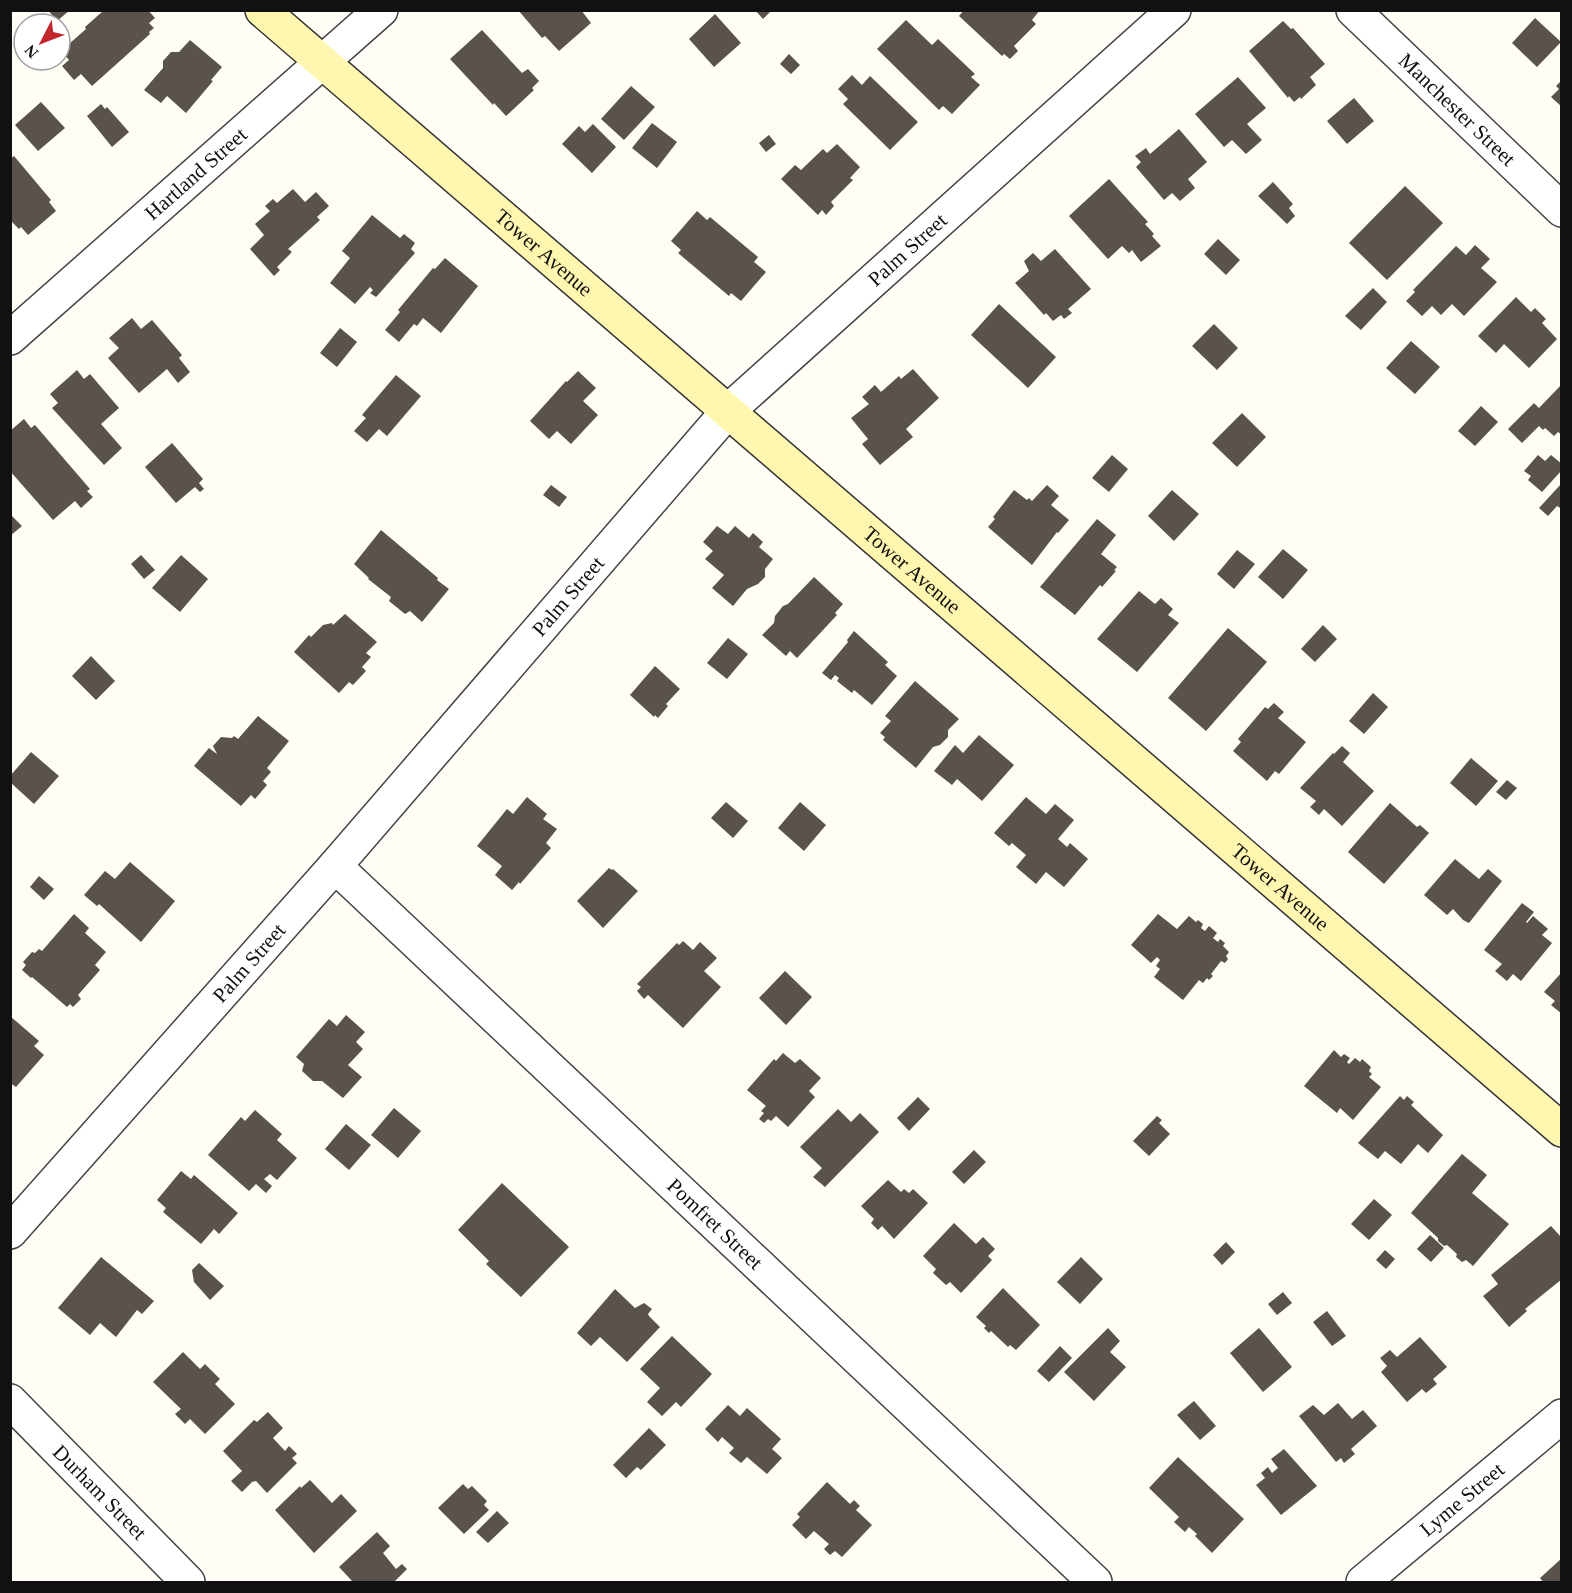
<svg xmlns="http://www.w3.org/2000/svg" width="1572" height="1593" font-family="'Times New Roman',serif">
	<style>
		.building { fill: #5a524d }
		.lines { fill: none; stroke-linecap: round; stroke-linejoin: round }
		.minor-casing { stroke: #444; stroke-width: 36 }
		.secondary-casing { stroke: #333; stroke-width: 36 }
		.minor { stroke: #fff; stroke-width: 33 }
		.secondary { stroke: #fff6b0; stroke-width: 33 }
		.labels { text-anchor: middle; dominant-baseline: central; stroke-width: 6; stroke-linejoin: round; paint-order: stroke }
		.street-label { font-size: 21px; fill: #111; stroke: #fff }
	</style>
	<rect width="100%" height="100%" fill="#fffdf5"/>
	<path class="building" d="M48,10H70L57,21Z
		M107,10H148L155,18L149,23L154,28L149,32L150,34L92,86L81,74L74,80L62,66L69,60L61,51L86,29L85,27L103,11L105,12Z
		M518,10H581L591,23L559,51L545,36L542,38Z
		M755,10H772L763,19Z
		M964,10H1040L1032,20L1036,24L1014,46L1018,51L1010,59L1004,54L1002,56L959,16Z
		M715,14L741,43L714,67L689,39Z
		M1535,18L1561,42L1537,67L1512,43Z
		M906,20L932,45L938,39L975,74L971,77L980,85L952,114L943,106L939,110L877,49Z
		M1283,21L1291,29L1293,28L1325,64L1310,77L1316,85L1301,99L1300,97L1294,102L1289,96L1288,98L1249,51Z
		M482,30L522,73L528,69L539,81L532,88L534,90L506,116L494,103L493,105L450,59Z
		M190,40L222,67L211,80L213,81L186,113L167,96L161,103L144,90L163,68V61L171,52H179Z
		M789,54L800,65L791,74L780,64Z
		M852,75L862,85L870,76L918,122L890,150L843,104L848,99L838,89Z
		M1238,77L1266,108L1247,124L1262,140L1246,154L1232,140L1224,147L1195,114Z
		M1562,80V107L1551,97L1559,89L1556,86Z
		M631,86L655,107L624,140L601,119Z
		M1354,98L1374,121L1347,144L1327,121Z
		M41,102L65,128L38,151L15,125Z
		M101,104L105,109L107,107L129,132L112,147L87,116Z
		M652,123L677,142L657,168L632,148Z
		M593,124L616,147L592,173L562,144L579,126L585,132Z
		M1179,129L1207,162L1188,179L1195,188L1180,201L1172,193L1164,200L1136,167L1141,162L1135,156L1146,148L1150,154Z
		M769,135L776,144L766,152L759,143Z
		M837,144L860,167L850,178L853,180L831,202L834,206L826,215L822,210L818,215L781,179L795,165L801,170L823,149L827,153Z
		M14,156L51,200L49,202L56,211L28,235L21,227L19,229L10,220V159Z
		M1109,179L1148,222L1145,224L1154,234L1152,236L1161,246L1141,262L1132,250L1129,253L1122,246L1108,259L1069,216Z
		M1273,182L1293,204L1289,208L1295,216L1287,224L1258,196Z
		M1405,186L1443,223L1387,280L1349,243Z
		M293,189L305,202L316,192L329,206L317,217L320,220L288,249L292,252L277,267L280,270L274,276L250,249L264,235L255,224L270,211L265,206L273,199L277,203Z
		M697,211L707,220L710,217L758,257L754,262L766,272L741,301L731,293L729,296L678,253L681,250L671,241Z
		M372,215L400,238L404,234L415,243L411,249L415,253L378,295L376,297L370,293L373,290L370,287L355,304L330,283L350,258L342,251Z
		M1218,239L1240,260L1226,275L1204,254Z
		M1475,245L1490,259L1481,268L1497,282L1464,316L1452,304L1441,315L1432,306L1422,316L1406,301L1415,292L1413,290L1456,246L1466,255Z
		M1055,249L1091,289L1068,309L1072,313L1064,319L1061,315L1053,321L1046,313L1044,315L1015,283L1029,271L1024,261L1033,253L1041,261Z
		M445,258L478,286L441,333L423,318L417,326L414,324L399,342L385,330L400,312L398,310L433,268L435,269Z
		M1373,288L1387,302L1361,330L1345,316Z
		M1516,297L1531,312L1535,308L1546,319L1542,323L1557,339L1529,368L1504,344L1496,353L1478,336Z
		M999,304L1056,357L1028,388L971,335Z
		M132,318L141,329L152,320L182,355L179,358L190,372L178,383L167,369L139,393L108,358L119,348L109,338Z
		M1214,324L1238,348L1217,370L1192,346Z
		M340,328L357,342L337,367L320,353Z
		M1411,341L1440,367L1415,394L1386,368Z
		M913,369L939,398L906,429L913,437L880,465L862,444L868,439L851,418L869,404L862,397L875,385L881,392L899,376L901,379Z
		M77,370L84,379L90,374L119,408L101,424L122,448L104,465L52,408L58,403L50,394Z
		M578,371L596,388L583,401L598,415L571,444L557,431L549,439L530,421L566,381L567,382Z
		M396,375L421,396L387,436L379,429L367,442L354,431L366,418L362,415Z
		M1562,384V435L1558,432L1554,436L1545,428L1543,430L1539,426L1522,443L1508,429L1534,403L1539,408Z
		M1481,406L1498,422L1475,446L1458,431Z
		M1242,413L1266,437L1237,467L1212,443Z
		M24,419L31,428L35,425L90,489L87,491L93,497L81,508L75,501L53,520L10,471V431Z
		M172,443L203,479L199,483L204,489L200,492L195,487L176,503L145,467Z
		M1112,455L1128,469L1109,492L1092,478Z
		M1538,455L1545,461L1551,455L1562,464V470L1542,492L1528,480L1531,476L1524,471Z
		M1562,483V509L1557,506L1548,516L1539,508Z
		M551,485L567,497L559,507L543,495Z
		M1047,485L1059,496L1051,505L1069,520L1058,533L1057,532L1032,565L988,527L995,519L993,517L1014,490L1027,500L1029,498L1032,501Z
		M1172,490L1199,514L1174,541L1148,516Z
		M10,514L22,526L10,536Z
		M1097,519L1116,535L1101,554L1117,567L1114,570L1116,571L1102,587L1100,585L1075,615L1040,587Z
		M717,526L728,534L735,526L749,538L753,533L763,542L759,547L773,559L765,569V577L758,584L747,589L733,606L712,588L724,575L705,559L713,551L703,542Z
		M381,530L438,578L437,580L449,589L422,622L410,611L405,614L389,601L391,597L368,579L369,578L354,564Z
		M1283,549L1308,570L1283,599L1258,577Z
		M1237,550L1255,564L1234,589L1217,574Z
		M141,555L155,570L144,579L131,564Z
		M181,555L208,579L180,612L152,588Z
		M814,577L843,604L835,613L837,615L797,658L790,651L786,656L762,635L774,623L775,616L783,606L788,604Z
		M1139,591L1155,604L1161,598L1173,609L1168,615L1179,623L1137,672L1097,639Z
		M345,614L377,642L366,653L371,657L362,667L366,671L353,685L349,682L339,693L294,652L309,635L311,637L323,625L332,623L333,625Z
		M1323,625L1337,639L1315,662L1301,649Z
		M1228,628L1267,662L1206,731L1168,698Z
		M854,631L888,662L885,665L897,676L872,705L854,690L852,693L837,681L839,678L835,675L831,680L822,673L848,642L847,640Z
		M728,638L748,654L727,679L707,663Z
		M91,656L115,681L96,700L72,676Z
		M655,666L680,689L666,704L668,706L658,718L655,715L654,717L630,695Z
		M915,681L959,719L948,730V737L940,745L933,747L916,768L883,740L885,737L880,733L891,721L885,716Z
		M1373,693L1388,707L1364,734L1349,721Z
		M1274,703L1284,712L1278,718L1306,742L1279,774L1275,771L1267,781L1233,751L1241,742L1238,739L1265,707L1268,709Z
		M258,716L289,741L267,768L271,772L263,781L267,785L255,799L251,795L241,806L194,766L209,748L217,754L213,746L221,737L232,738L234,736L238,739Z
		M979,735L1014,765L982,801L957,779L952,785L934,771L955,745L963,753Z
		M1342,746L1350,753L1343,762L1374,791L1342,826L1324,809L1319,815L1310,807L1316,801L1300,788L1333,753L1334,754Z
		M31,752L59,776L34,804L10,782V776Z
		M1471,758L1498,781L1476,806L1450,783Z
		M1507,780L1517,788L1506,800L1496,792Z
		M527,797L547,814L543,819L557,829L546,843L551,848L520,884L519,882L512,890L495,875L502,866L477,846L507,809L513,814Z
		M1026,797L1046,814L1055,804L1074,820L1058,839L1067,847L1070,843L1088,859L1064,887L1046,872L1036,884L1016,867L1026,855L1012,843L1009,846L994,833Z
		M726,802L748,821L733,838L711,818Z
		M800,802L826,825L804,851L778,828Z
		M1390,803L1417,827L1420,825L1429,833L1384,884L1348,852Z
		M1455,859L1479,879L1488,869L1502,881L1469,923L1463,920L1453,909L1447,915L1424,895Z
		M130,862L175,901L141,942L99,904L97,906L84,895L105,871L115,879Z
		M609,868L612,870L613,869L638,891L603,928L577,901Z
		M39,876L54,889L44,900L30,887Z
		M1522,903L1534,912L1526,922L1527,923L1533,916L1548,929L1542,935L1552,943L1521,981L1513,974L1507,981L1495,971L1502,964L1484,950Z
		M74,914L89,928L85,933L106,952L95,965L100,970L78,995L81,999L73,1007L70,1004L67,1007L32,977L31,978L22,970L26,965L23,962L32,952L35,953L39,949L42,951Z
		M1158,914L1177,929L1189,916L1196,922L1198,920L1203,924L1201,928L1205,931L1209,926L1217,933L1213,938L1218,942L1220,939L1225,943L1223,946L1229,952L1226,956L1228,959L1225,963L1221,961L1211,974L1213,976L1209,980L1207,978L1203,983L1199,980L1183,1000L1154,977L1160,969L1156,966L1160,960L1157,957L1151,963L1131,945Z
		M683,941L693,950L700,942L717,958L704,971L721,987L683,1028L648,995L644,999L637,991L641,987L637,984L677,943L679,945Z
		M785,971L812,997L786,1025L759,998Z
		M1562,972V1014L1551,1005L1555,1001L1544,992Z
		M346,1015L365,1032L356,1042L363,1049L348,1065L362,1077L343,1098L322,1081H313L302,1071L304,1064L296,1057L329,1019L337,1026Z
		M10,1016L39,1041L34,1046L44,1055L16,1087L10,1083Z
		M1334,1050L1341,1057L1344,1054L1350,1058L1347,1062L1349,1064L1355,1058L1360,1062L1362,1059L1371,1067L1369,1071L1372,1074L1369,1077L1381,1087L1353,1120L1340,1108L1337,1113L1304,1086Z
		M783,1053L795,1063L800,1059L821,1078L809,1091L815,1097L788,1127L776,1116L771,1121L768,1119L764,1123L759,1119L764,1113L761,1111L766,1106L747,1090L774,1059L776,1061Z
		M1400,1096L1404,1100L1407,1096L1414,1102L1411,1105L1443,1135L1428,1153L1418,1144L1401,1164L1385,1151L1378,1159L1358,1143Z
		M918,1097L930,1109L909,1131L897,1118Z
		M394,1108L421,1131L398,1158L371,1135Z
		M838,1109L851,1122L860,1113L879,1132L825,1187L813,1177L822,1168L800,1147Z
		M255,1110L282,1134L277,1140L297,1158L277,1180L270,1174L264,1179L272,1186L266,1193L256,1184L249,1191L208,1155L241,1117L245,1121Z
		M1157,1116L1162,1120L1159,1123L1170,1134L1149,1156L1133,1141Z
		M346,1124L371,1145L349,1170L325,1149Z
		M974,1150L986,1162L964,1184L952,1172Z
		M1462,1154L1487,1175L1472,1193L1509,1224L1473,1266L1466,1260L1462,1262L1456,1257L1457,1254L1447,1245L1444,1246L1438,1241V1238L1411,1213Z
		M181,1171L191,1179L194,1175L238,1213L219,1234L214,1229L201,1244L163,1212L166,1208L157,1200Z
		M888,1180L901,1192L904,1189L909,1193L913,1189L928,1203L894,1239L882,1226L878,1230L871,1223L874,1219L861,1206Z
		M502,1183L569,1247L521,1297L486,1264L489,1261L458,1230Z
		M1374,1199L1392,1215L1369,1240L1351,1224Z
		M954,1223L976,1244L983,1237L995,1249L988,1256L992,1260L961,1293L950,1282L946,1285L933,1273L936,1269L923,1256Z
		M1551,1226L1562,1238V1279L1525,1309L1527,1311L1509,1327L1483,1296L1498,1284L1491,1275Z
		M1430,1235L1444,1248L1431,1262L1417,1249Z
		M1226,1242L1235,1252L1222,1265L1213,1255Z
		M1385,1250L1395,1259L1386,1269L1376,1260Z
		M101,1257L154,1301L142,1314L137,1310L116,1337L100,1323L90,1335L58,1308Z
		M1081,1257L1103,1279L1080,1304L1057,1282Z
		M199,1263L224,1286L210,1300L194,1282L192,1270Z
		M1003,1288L1040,1325L1016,1350L1010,1345L1008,1347L991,1331L989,1333L984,1328L986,1326L976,1317Z
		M615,1289L635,1308L644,1303L652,1309L648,1314L649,1316L660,1327L627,1362L600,1337L591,1346L577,1333Z
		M1283,1292L1292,1303L1277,1315L1268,1304Z
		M1327,1311L1346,1336L1332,1346L1313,1322Z
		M1108,1328L1120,1341L1110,1352L1126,1367L1094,1401L1064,1372Z
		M1259,1328L1292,1367L1263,1392L1230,1353Z
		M672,1336L712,1374L681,1407L676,1402L662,1416L647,1402L660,1388L640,1369Z
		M1420,1337L1447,1367L1433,1379L1437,1384L1426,1393L1422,1389L1407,1402L1381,1372L1387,1366L1380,1358L1390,1350L1397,1357Z
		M1060,1346L1072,1358L1049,1382L1037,1371Z
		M183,1352L200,1369L205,1364L220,1379L215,1384L235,1404L205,1434L190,1419L185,1424L175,1414L181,1409L153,1382Z
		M1194,1401L1216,1426L1200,1440L1177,1415Z
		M1338,1403L1352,1419L1363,1410L1377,1426L1351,1449L1355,1454L1344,1463L1341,1458L1336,1462L1299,1416L1313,1405L1324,1415Z
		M728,1405L740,1416L747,1408L781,1439L772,1449L782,1458L767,1474L747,1457L741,1463L729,1453L734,1448L722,1437L718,1442L705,1429Z
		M268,1412L283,1428L273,1438L285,1451L289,1446L297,1454L292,1458L297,1463L267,1493L256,1481L252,1482L242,1492L231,1481L242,1471L223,1451L254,1420L257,1422Z
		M649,1428L666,1445L641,1470L637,1467L626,1478L613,1465Z
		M1284,1449L1317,1486L1281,1515L1256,1485L1265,1478L1261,1473L1268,1467L1272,1473L1278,1468L1271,1459Z
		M1178,1457L1244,1519L1212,1553L1195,1536L1197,1534L1189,1527L1185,1532L1174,1522L1179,1517L1149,1488Z
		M310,1480L332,1503L341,1494L357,1511L314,1553L275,1510L300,1486L301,1488Z
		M827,1482L850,1504L854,1500L860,1506L856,1510L872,1525L842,1557L835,1551L830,1555L824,1549L829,1544L814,1531L806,1539L792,1525L800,1517L797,1514Z
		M463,1484L468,1489L472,1486L487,1501L484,1505L489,1510L464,1534L438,1508Z
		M497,1511L509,1523L488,1543L476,1532Z
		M377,1532L390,1546L383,1553L396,1569L402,1564L407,1569L394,1582H350L352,1581L339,1567Z
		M1562,1558V1582H1543L1540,1578Z"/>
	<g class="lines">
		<g class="minor-casing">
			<g id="minor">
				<path id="s1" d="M1353,10L1562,210"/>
				<path id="s2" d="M10,338L381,10"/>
				<path id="s3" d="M335,866L1095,1582"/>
				<path id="s4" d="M10,1232L335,866L728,411L1174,10"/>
				<path id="s5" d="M10,1401L188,1582"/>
				<path id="s6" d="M1363,1582L1562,1416"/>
			</g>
		</g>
		<g class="secondary-casing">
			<g id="secondary">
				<path id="s7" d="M262,10L1562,1130"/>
			</g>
		</g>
		<use href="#minor" class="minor"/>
		<use href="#secondary" class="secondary"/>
	</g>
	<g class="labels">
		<g class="street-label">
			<text stroke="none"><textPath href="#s1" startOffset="144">Manchester Street</textPath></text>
			<text stroke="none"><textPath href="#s2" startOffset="248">Hartland Street</textPath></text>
			<text stroke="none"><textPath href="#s4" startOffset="1332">Palm Street</textPath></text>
			<text stroke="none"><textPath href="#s7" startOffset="372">Tower Avenue</textPath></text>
			<text stroke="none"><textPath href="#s7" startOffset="858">Tower Avenue</textPath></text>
			<text stroke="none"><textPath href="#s4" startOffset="846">Palm Street</textPath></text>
			<text stroke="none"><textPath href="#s7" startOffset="1344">Tower Avenue</textPath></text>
			<text stroke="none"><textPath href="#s4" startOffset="360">Palm Street</textPath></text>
			<text stroke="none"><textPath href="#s3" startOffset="522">Pomfret Street</textPath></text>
			<text stroke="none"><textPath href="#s5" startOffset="128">Durham Street</textPath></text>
			<text stroke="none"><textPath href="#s6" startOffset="129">Lyme Street</textPath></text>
		</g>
	</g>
	<rect width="1572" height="1593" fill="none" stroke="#111111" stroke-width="24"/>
	<g transform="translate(42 42) rotate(228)"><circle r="28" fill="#ffffff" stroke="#a0a0a0" stroke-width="1.5"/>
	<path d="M0-4.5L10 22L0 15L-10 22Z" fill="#c4262e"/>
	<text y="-9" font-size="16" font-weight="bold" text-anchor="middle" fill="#111111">N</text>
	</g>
</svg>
